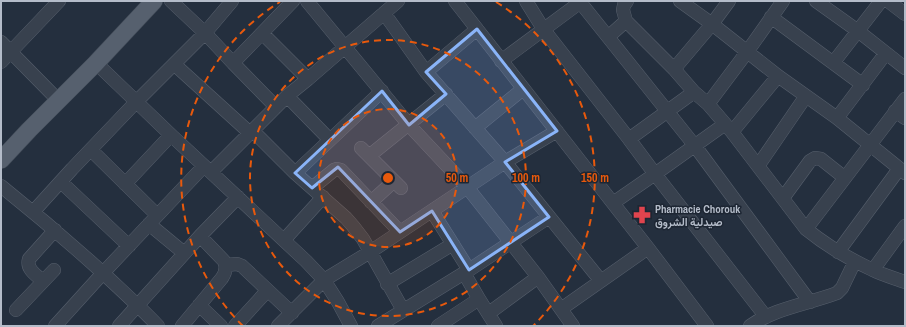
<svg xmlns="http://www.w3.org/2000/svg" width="906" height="327" font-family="'Archivo Narrow',Vazirmatn,sans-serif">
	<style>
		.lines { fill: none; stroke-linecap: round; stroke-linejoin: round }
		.minor-casing { stroke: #565f6c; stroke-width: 14 }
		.major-casing { stroke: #414a57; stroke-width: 18 }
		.minor { stroke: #38414e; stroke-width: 13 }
		.major { stroke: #56606e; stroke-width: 17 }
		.marked { fill: #8ab4f8; fill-opacity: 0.2; stroke: #8ab4f8; stroke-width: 3; stroke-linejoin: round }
		.ring { fill: none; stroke: #e8590c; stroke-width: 2; stroke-dasharray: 7 5 }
		.labels { text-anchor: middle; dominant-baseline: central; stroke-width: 3; stroke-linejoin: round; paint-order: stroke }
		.poi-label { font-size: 11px; font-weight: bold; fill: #b4bcc9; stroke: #1d2633; text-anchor: start }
		.centre { fill: #e8590c; stroke: #1d2633; stroke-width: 2 }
		.ring-label { font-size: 12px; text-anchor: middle; font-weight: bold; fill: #e8590c; stroke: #1d2633; stroke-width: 3; stroke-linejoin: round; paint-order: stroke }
	</style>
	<rect width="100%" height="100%" fill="#242f3e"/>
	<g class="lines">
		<g class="minor-casing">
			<path id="minor" d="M171,1L205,33L233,63L276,107
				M307,1L409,125L467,187L538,277L573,326
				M455,1L648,248L707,326
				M526,1L544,30L629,139L655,174L613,203
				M578,1L580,2L695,146L810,302
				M627,1L624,5L623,10L626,21L674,69
				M680,1L712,24L778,76L837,118L905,173
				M729,1L712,24L674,69L694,92L708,104L732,132L806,229C827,246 849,259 873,270C883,275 894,278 905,282
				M816,1L858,31L905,68
				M888,1L905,14
				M384,13L426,72L505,162L601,281
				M771,17L863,85
				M262,33L308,79
				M608,37L626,21
				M1,42L58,100
				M501,61L582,1
				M1,62L59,1
				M96,63L171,135L306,261L324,280L338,302L351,326
				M233,63L293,1
				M833,63L881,1
				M174,64L250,133
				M426,72L477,29
				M287,96L330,140
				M708,104L747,52L783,1
				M895,111L905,118
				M837,118L886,53
				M725,124L655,174L766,317
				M475,128L523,89
				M252,130L295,173L346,218L353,226L363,239L403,310
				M732,132L778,76
				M629,139L694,92
				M361,148L401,188
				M91,150L157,215
				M369,156L446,94
				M758,166L806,96
				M211,172L287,96L308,79L398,1
				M295,173L382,91
				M61,182L129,246
				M125,184L171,135
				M1,186C36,214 70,243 103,273C122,291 140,307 158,326
				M312,188L334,170L337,169L341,170L400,232
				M783,198L810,161L815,158L821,159L845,178
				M371,202L394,181
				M432,211L469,270
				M33,212L72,169L136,102L205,33L232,1
				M149,224L184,253
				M806,229L905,99
				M284,240L323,197
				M838,252L899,169
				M226,265L237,264L242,266L292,313
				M873,270L905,226
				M464,273L479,299L496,326
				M43,281C36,275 26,269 29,259L55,230
				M387,284L453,244
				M199,305L221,326
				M561,309L648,248
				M16,310L54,270
				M489,313L538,277
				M55,326L103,273L204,166
				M119,326L200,236L238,197
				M182,326L222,278C226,272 227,267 224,261L200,236
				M235,326L267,291
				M278,326L324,280L370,252L505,162L557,131
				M378,326L469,270L549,217
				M438,326L479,299
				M750,326C775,308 808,304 837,293L842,288L855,261"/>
		</g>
		<g class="major-casing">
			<path id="major" d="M1,160L29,130L96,63L154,1"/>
		</g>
		<use href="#minor" class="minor"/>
		<use href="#major" class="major"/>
	</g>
	<path class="marked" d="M477,29L557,131L505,162L549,217L469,270L432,211L400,232L338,167L312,188L295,173L382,91L409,125L446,94L426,72Z"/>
	<circle cx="388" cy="178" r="69" fill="#e8590c" fill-opacity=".12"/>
	<g class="ring">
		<circle cx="388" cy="178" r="69"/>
		<circle cx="388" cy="178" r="138"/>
		<path d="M243 326A207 207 0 0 1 280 2M496 2A207 207 0 0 1 533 326"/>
	</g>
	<defs>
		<g id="pharmacy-bare" transform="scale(1.38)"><path d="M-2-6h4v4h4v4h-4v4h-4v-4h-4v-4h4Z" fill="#e0444e" stroke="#1d2633" stroke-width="2.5" paint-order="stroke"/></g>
	</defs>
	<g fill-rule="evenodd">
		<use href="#pharmacy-bare" x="642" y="215"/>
	</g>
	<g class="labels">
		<g class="poi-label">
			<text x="655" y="209">Pharmacie Chorouk<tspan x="655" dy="13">صيدلية الشروق</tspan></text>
		</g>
	</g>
	<circle cx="388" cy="178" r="6" class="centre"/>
	<g class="ring-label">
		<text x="457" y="182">50 m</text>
		<text x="526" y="182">100 m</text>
		<text x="595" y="182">150 m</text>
	</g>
	<rect width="906" height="327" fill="none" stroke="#b4bcc9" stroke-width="4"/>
</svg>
